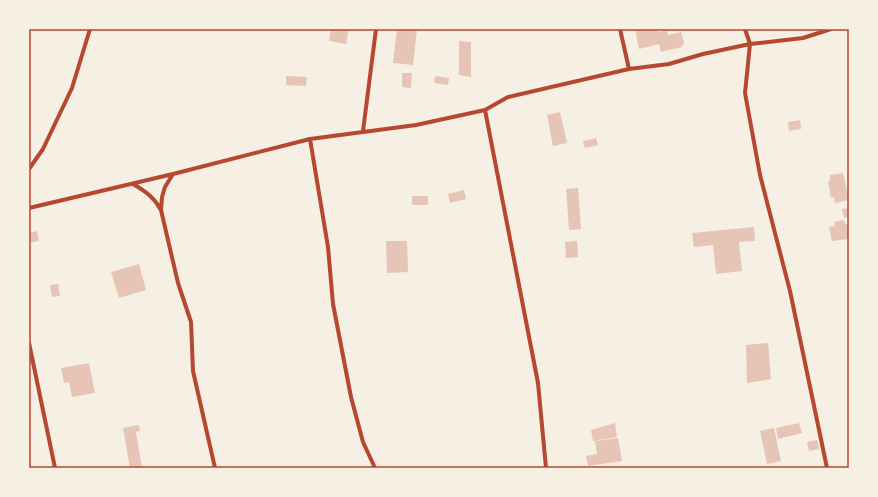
<svg xmlns="http://www.w3.org/2000/svg" width="878" height="497" font-family="'Open Sans',sans-serif">
	<style>
		.building { fill: #e6c5b7 }
		.lines { fill: none; stroke-linecap: round; stroke-linejoin: round }
		.minor { stroke: #b5482f; stroke-width: 4 }
		.neatline { fill: none; stroke: #b5482f; stroke-width: 1.5 }
	</style>
	<rect width="100%" height="100%" fill="#f6efe4"/>
	<path class="building" d="M331,29H349L346,44L329,41Z
		M397,29H417L413,65L393,63Z
		M635,29H657L658,32L667,30L668,35L681,32L684,43L682,47L661,52L659,44L639,49Z
		M459,41L471,42V77L459,75Z
		M402,73H412L411,88L402,87Z
		M286,76L307,77L306,86L286,85Z
		M435,76L449,78L448,85L434,83Z
		M560,112L567,143L553,146L547,115Z
		M800,120L801,129L789,131L788,122Z
		M596,138L598,145L585,148L583,141Z
		M843,173L849,200L835,203L834,197L831,198L828,181H830V175Z
		M578,188L581,229L569,230L566,189Z
		M464,190L466,199L450,203L448,194Z
		M412,196H428V205H412Z
		M849,208V217L844,218L842,209Z
		M844,220L845,224H848L849,239L832,241L829,227L835,226L834,222Z
		M754,227L755,241L739,242L742,271L716,274L713,245L694,247L692,233Z
		M37,231L39,241L29,243V233Z
		M386,241H407L408,272L387,273Z
		M577,241L578,257L566,258L565,242Z
		M139,264L146,290L119,298L111,272Z
		M58,284L60,296L52,297L50,285Z
		M768,343L771,379L747,383L746,345Z
		M89,363L95,393L72,397L69,382L64,383L61,368Z
		M615,423L617,437L593,441L591,430Z
		M799,423L802,433L778,439L776,428Z
		M139,425L140,431L136,432L142,468H130L123,428Z
		M774,428L781,461L767,464L760,431Z
		M618,438L622,461L588,466L586,456L597,454L595,441Z
		M817,440L819,449L809,451L807,442Z"/>
	<g class="lines">
		<path class="minor" d="M620,29L629,69
			M745,29L750,44L745,93L760,175L790,291L827,468
			M485,110L538,383L546,468
			M363,131L376,29
			M310,139L328,247L333,304L351,397L363,442L375,468
			M29,169L43,149L72,88L90,29
			M173,174L165,187L162,197L161,210L178,283L191,322L193,371L215,468
			M133,184C145,191 154,197 161,210
			M29,208L173,174L310,139L416,125L485,110L508,97L629,69L669,64L703,54L750,44L803,38L831,29
			M29,343L55,468"/>
	</g>
	<rect width="878" height="497" fill="none" stroke="#f6efe4" stroke-width="60"/>
	<rect x="30" y="30" width="818" height="437" class="neatline"/>
</svg>
